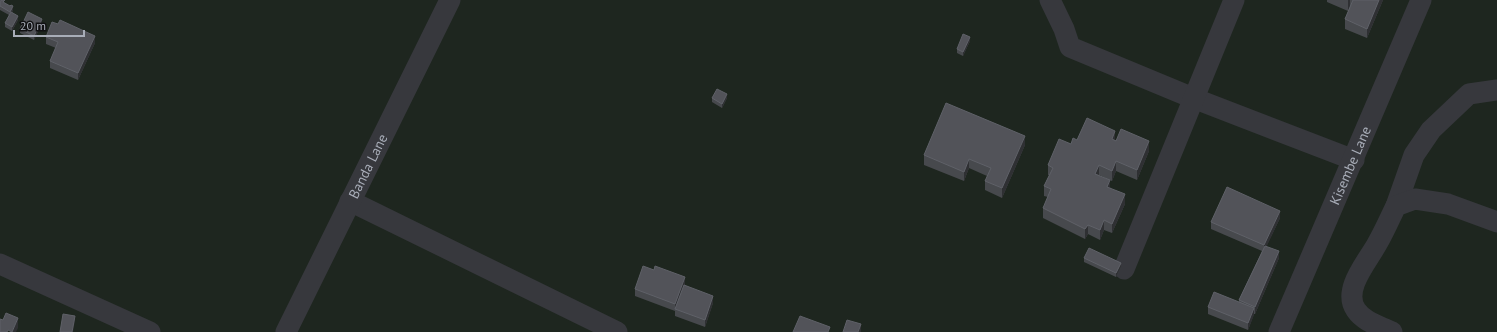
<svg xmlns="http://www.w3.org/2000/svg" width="1497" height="332" font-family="'PT Sans',sans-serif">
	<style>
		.green { fill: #1e261f }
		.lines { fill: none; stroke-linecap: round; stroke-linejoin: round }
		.street { stroke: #37383d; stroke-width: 21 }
		.wall { fill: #47494d }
		.shaded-wall { fill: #2f3033 }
		.building { fill: #525359; stroke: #5f6168 }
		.labels { text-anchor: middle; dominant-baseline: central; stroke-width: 4; stroke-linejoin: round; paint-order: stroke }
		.street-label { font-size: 14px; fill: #a8adb8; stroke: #111113 }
	</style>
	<rect width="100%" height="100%" fill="#161618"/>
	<path class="green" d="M0,0H1497V332H0Z"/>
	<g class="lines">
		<g class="street">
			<path d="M1050,0L1064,29L1070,47L1193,98L1354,160"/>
			<path d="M350,201L617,332"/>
			<path d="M1396,206L1414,155L1431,130L1469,94L1497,90"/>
			<path d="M0,264L150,332"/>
			<path d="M1124,269L1234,0"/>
			<path id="s1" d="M286,332L450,0"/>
			<path id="s2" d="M1279,332L1421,0"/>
			<path d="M1392,332C1380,326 1364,322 1356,310C1342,290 1367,262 1377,244C1384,232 1390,218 1396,206L1415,199L1448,204L1497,222"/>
		</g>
	</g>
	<path class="wall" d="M1327,0H1383L1367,38L1345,29V19L1350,7L1348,11L1327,2Z
		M0,2L5,3L13,10L12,12L18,20L12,31L5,27V23L9,15L0,10Z
		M42,23L34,40L20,33V29Z
		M46,37L95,43L78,80L50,68V61L56,48L46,44Z
		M970,41L963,56L957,53V49Z
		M712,98H727L722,108L712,102Z
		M1115,140L1149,151L1137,180L1116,171L1112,181L1099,175L1125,204L1112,233L1104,230L1100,240L1088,234L1085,239L1043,218V208L1048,197L1044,196V186L1049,175H1048V165L1071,144Z
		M1025,145L1002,198L985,190V181L987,176L969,168L964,181L924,165V155Z
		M1280,218L1266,247L1279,258L1255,314H1254L1248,330L1208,314V307L1239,302V300L1262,251L1211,229V222Z
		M1084,258L1121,267L1116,277L1084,262Z
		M685,284V285L713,303L705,327L675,316V311L635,296V289Z"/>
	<path class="shaded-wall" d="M1348,0H1350V7L1348,11Z
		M1379,0H1383L1367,38V29Z
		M13,6V10L10,16V12Z
		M18,16V20L12,31V27Z
		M42,19V23L34,40V36Z
		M95,36V43L78,80V73Z
		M970,37V41L963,56V52Z
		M727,94V98L722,108V104Z
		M1115,131V140L1112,139Z
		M1025,136V145L1002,198V188Z
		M1149,141V151L1137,180V170Z
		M969,159V168L964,181V172Z
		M1116,161V171L1112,181V171Z
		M1099,165V175L1095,174Z
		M1110,180V190L1107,187Z
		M1125,194V204L1112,233V224Z
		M1280,211V218L1264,252V245Z
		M1104,220V230L1100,240V230Z
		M1088,225V234L1085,239V229Z
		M1279,251V258L1255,314V307Z
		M1121,263V267L1116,277V273Z
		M685,277V284L676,309H675V304Z
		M713,296V303L705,327V320Z
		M1254,308V315L1248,330V323Z
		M75,316V320L73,332H72Z
		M18,318V328L16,332H12Z
		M861,324V332H858Z"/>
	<path class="building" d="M1,0H5L3,2L10,6L11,5L13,6L10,12L0,6V2Z
		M1353,0H1379L1367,29L1345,19Z
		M11,12L18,16L12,27L5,23Z
		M28,12L42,19L34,36L20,29Z
		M60,20L95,36L78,73L50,61L58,42L46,37L52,22L58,24Z
		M963,34L970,37L963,52L957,49Z
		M717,89L727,94L722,104L712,98Z
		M946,103L1025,136L1002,188L985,181L991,168L969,159L964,172L924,155Z
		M1087,118L1115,131L1112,139L1116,141L1121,129L1149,141L1137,170L1116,161L1112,171L1099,165L1095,174L1110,180L1107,187L1125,194L1112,224L1104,220L1100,230L1088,225L1085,229L1043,208L1051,189L1044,186L1053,168L1048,165L1059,139L1071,144L1073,138L1077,140Z
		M1227,187L1280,211L1264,245L1211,222Z
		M1265,246L1279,251L1255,307L1239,300Z
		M1089,248L1121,263L1116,273L1084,258Z
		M643,266L654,270L655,266L685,277L675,304L635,289Z
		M684,285L713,296L705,320L675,309Z
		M1214,292L1254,308L1248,323L1208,307Z
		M6,313L18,318L12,332L8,330L7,332H0V319L3,320Z
		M63,314L75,316L72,332H60Z
		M800,316L830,327L828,332H793Z
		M847,320L861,324L858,332H843Z"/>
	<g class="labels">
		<g class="street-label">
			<text stroke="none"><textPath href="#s1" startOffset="185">Banda Lane</textPath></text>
			<text stroke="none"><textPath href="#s2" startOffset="181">Kisembe Lane</textPath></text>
		</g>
	</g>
	<path d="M14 30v6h70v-6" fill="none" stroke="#a8adb8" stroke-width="2"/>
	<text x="20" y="30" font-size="12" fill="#a8adb8" stroke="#111113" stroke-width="3" paint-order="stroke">20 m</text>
</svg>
